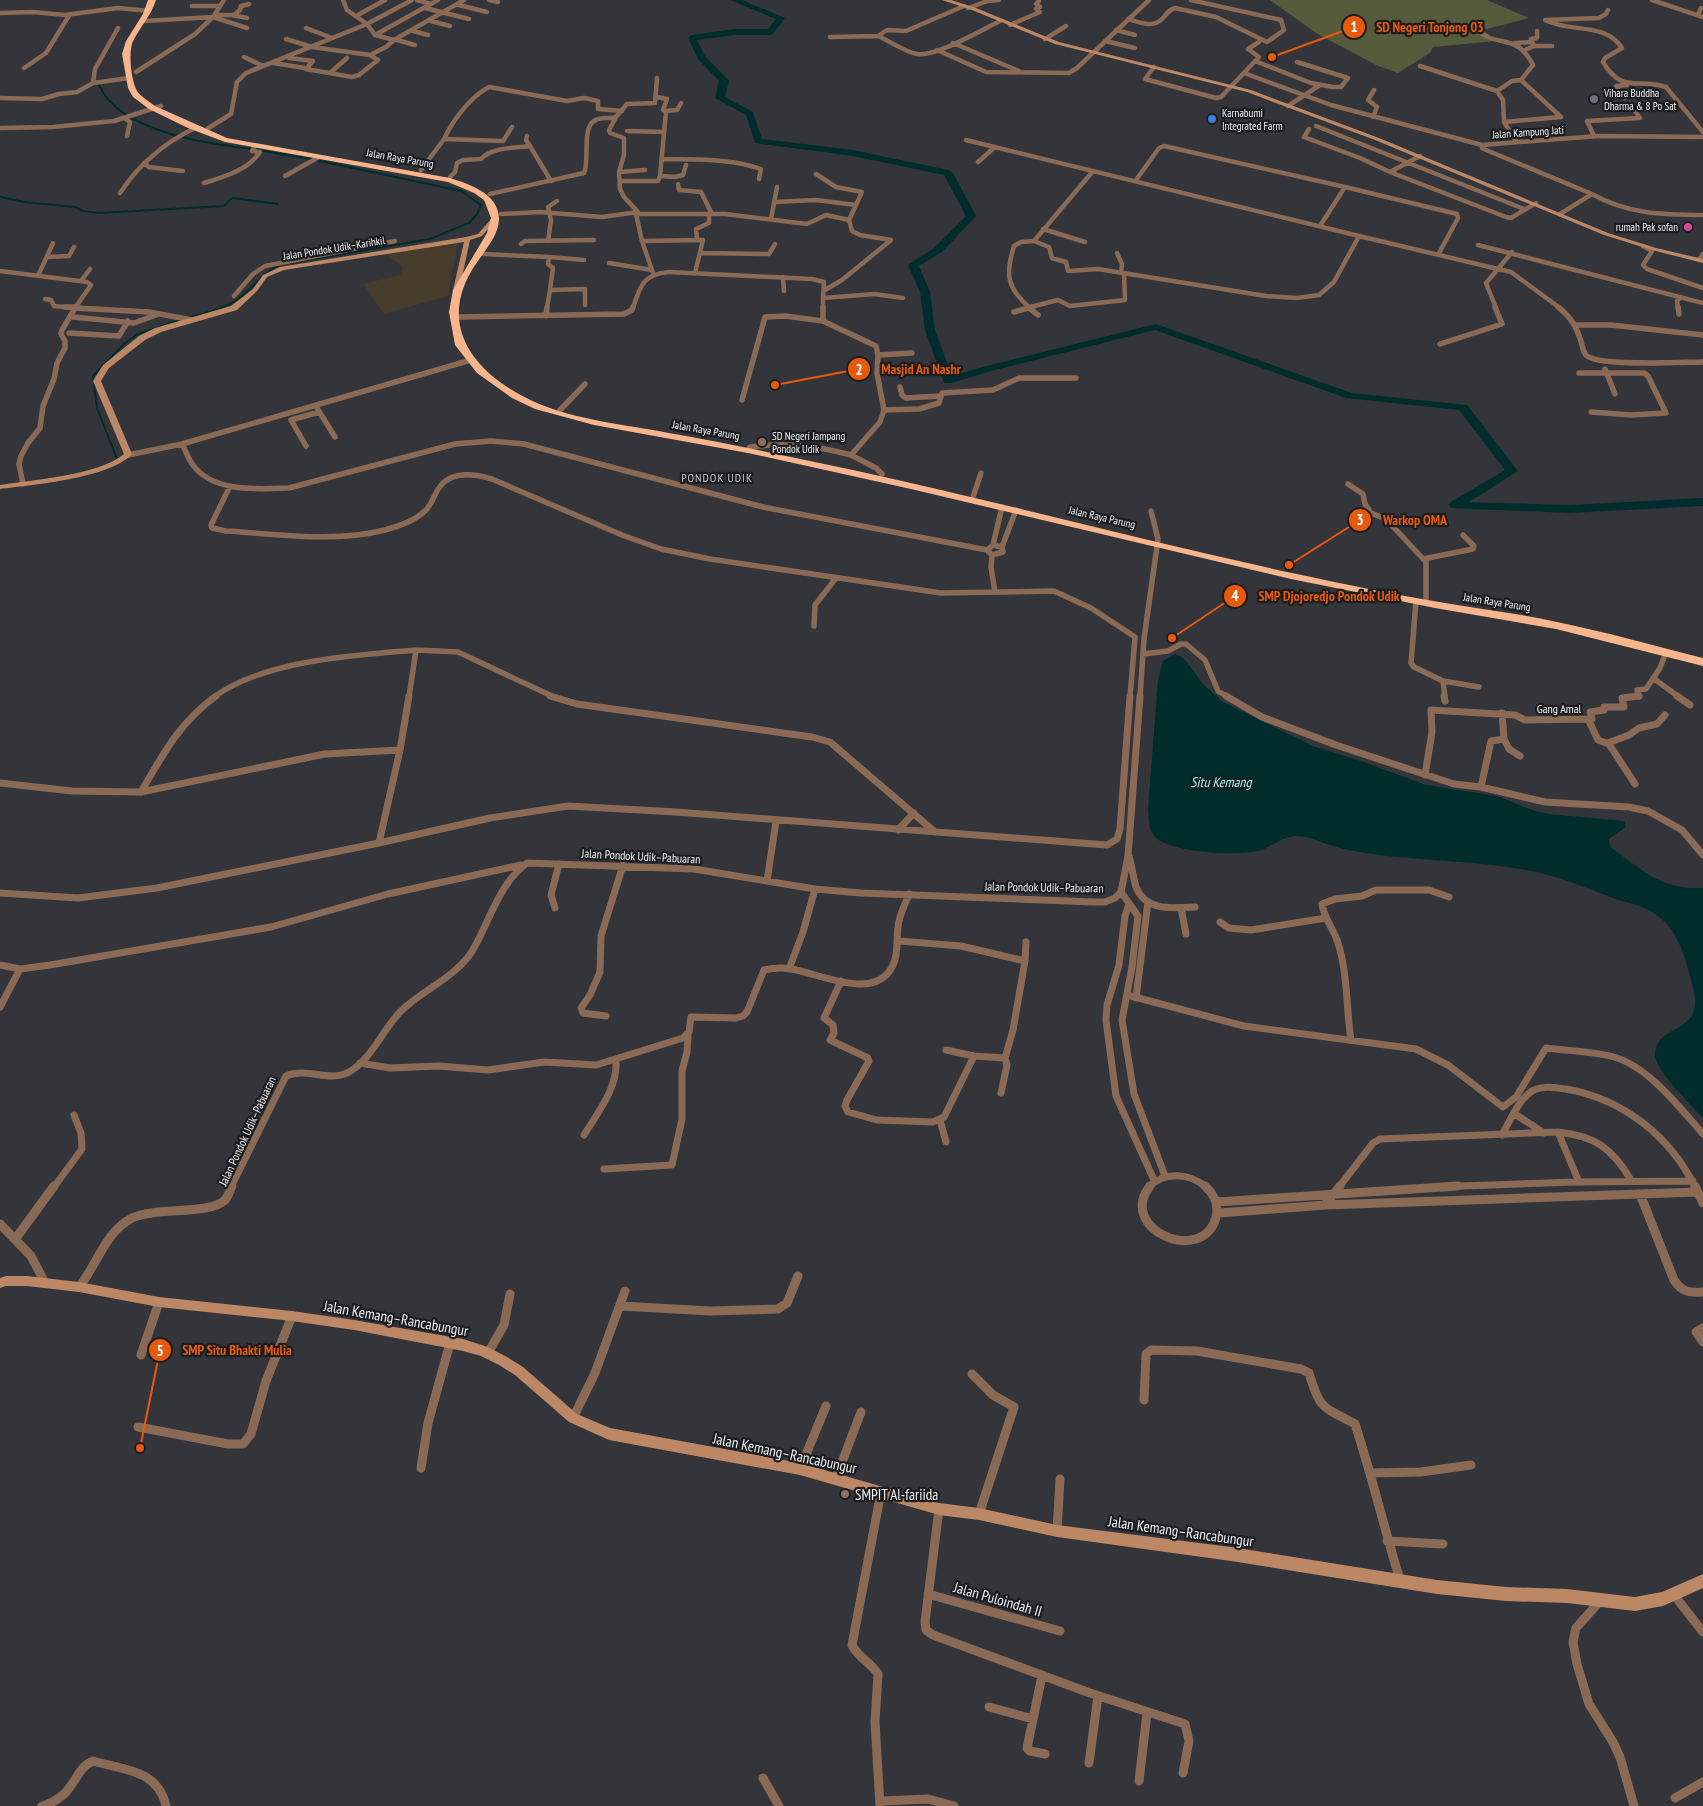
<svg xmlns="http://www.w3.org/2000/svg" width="1703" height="1806" font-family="'PT Sans Narrow',sans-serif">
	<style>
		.industrial { fill: #473b2c }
		.green { fill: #565b3c }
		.water { fill: #002c2c }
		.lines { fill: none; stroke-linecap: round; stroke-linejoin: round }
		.stream { stroke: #002c2c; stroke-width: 2 }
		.river { fill: #002c2c; fill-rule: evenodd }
		.street-far3 { stroke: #8b6a55; stroke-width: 4.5 }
		.street-far2 { stroke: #8b6a55; stroke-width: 5.5 }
		.street-far1 { stroke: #8b6a55; stroke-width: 7 }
		.street { stroke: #8b6a55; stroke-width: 9 }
		.secondary { fill: #bb8765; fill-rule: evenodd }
		.highway { fill: #f6b58c; fill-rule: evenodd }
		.worship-dot { fill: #6b7280; stroke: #1c1d1f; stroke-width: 2 }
		.shop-dot { fill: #3f7fe0; stroke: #1c1d1f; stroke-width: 2 }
		.hotel-dot { fill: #d1479c; stroke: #1c1d1f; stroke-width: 2 }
		.education-dot { fill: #8d6e63; stroke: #1c1d1f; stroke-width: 2 }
		.labels { text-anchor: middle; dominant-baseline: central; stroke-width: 4.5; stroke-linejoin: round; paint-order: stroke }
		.far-poi-label { font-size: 11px; fill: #f1f2f6; stroke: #1c1d1f; text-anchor: start }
		.far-street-label { font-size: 11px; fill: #f1f2f6; stroke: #1c1d1f }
		.far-quarter-label { font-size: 12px; letter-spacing: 1px; fill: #c4c8cf; stroke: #1c1d1f }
		.street-label { font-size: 12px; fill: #f1f2f6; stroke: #1c1d1f }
		.water-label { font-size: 14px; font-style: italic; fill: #97f2f3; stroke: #1c1d1f }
		.near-street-label { font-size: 15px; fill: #f1f2f6; stroke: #1c1d1f }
		.near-poi-label { font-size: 15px; fill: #f1f2f6; stroke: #1c1d1f; text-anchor: start }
		.leader { fill: none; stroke: #e8590c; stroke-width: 2 }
		.callout-dot { fill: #e8590c; stroke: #1c1d1f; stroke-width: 2 }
		.mark-label { font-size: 15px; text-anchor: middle; font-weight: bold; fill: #fff }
		.callout-label { font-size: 14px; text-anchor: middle; font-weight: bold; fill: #e8590c; stroke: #1c1d1f; stroke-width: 4.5; stroke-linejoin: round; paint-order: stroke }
	</style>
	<rect width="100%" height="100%" fill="#33353b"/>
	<path class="industrial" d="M458,242L448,296L384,314L363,284L400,275L403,267L386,254Z"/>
	<path class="green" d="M1270,0H1487L1529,18L1483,30L1496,41L1433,47L1430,53L1398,73L1376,65L1316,33Z"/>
	<path class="water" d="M1175,654L1180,656L1186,661L1203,684L1223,702L1313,746L1364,762L1426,785L1497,796L1535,811L1549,814L1624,821L1626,827L1609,839L1610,847C1643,870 1660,890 1703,888V1118C1691,1105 1656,1071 1655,1055C1654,1031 1686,1031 1693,1013C1698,1000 1693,986 1689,973C1685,956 1678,936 1666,923C1661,918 1653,912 1646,909C1637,904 1626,903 1616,899C1589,889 1563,878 1536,872C1482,860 1427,862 1372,854C1359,852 1346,850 1333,846C1321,843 1311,837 1299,836C1282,835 1273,847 1258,851C1236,856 1174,853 1156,838C1148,830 1149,818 1148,808L1158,680L1163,661Z"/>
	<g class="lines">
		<path class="stream" d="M99,85C119,132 208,144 253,149
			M258,150L311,159L461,191L481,205L477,214L469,223L430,239L291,263
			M0,197L24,202L75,207L83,211L99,213L224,206L232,198L278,204
			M190,317C208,313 226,308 241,297C255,286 263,272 280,265
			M117,459L97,408L93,376L125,343L138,334L180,320"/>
		<path class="river" d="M730,0H742L785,18L773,34L770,35H734L697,40L705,56L729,81L725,97L753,112L762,139L853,150L948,170L953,173L976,216L942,252L919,266L930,292L935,330L952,376L983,367L1156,324L1352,393L1467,405L1518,471L1469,502L1570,505L1703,498V506L1570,513L1451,508L1449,505L1451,502L1505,470L1459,410L1346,398L1155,330L991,371L952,383H944L925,330L920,292L908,265L934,248L966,216L944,175L853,156L755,143L746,115L715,98L719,81L698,59L688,38L692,35L734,29H768L776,19Z"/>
		<path class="street-far3" d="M417,0L431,4
			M489,0L498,2
			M1652,0L1703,17
			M459,5L487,12
			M192,6H220
			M964,6L906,31L887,30L878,36C890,41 904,52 917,54C936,57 982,30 1000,21
			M425,8L469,19
			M968,8L988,1L999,0
			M1608,10L1606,14L1599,18L1545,20C1570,33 1606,22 1622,48L1605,58L1603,62C1622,94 1637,78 1666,87L1703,132
			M0,13L33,12L65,15L118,8L149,11
			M214,15H232L247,18
			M234,15L240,10L241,6L249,4
			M1698,15L1701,8
			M356,16L385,0
			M1128,19C1139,22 1153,29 1163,18C1167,13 1169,10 1175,8L1216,17L1267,42L1284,30L1281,20L1191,0
			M144,21L213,17L224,0
			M431,21L450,26
			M1010,25L1040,12L1036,9L1040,7L1036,4L1039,1
			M306,28L332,38
			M1476,29C1497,49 1517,32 1533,65L1521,80L1512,81L1497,91
			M1116,30L1135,35
			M413,31L428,35
			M375,35L438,0
			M830,37L878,36
			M286,39L312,47L370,55
			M1045,39L1066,26
			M394,40L464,0
			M397,40L415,45
			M1105,41L1135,48
			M1532,42L1531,39L1537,38V31
			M953,43L1019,71
			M1515,43L1532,42L1534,46L1523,51
			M1534,46H1552
			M937,50L986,72L1069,73L1077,68L1149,0
			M244,57L263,66
			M289,58L313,61L306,69L352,77L359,75L378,60L370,55L386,47L394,40L375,35L367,24L412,0
			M1255,61L1311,83L1333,87H1341L1348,78L1297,62
			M273,63L305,68
			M1420,66L1497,91L1503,100L1504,122
			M1154,67L1145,79L1216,98L1221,97L1259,57L1248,49L1259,42
			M24,68L46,53L70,14
			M136,72L195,34L213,17L247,28
			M330,73L347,58
			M1244,73L1331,105L1482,145
			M93,83L95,69L118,28
			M657,97L667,99L663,110L666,112L660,176
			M0,98L42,99L59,94L77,92L93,83L129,78
			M1625,98L1616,86L1627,85
			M1288,106L1320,85
			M666,111L677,110L681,103
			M616,117L609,130L610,133L624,138V155L619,172L620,189L624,197L638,212L636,214H725L807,224L826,215L849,220
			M1373,117L1377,107L1368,100L1374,90
			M124,118L130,122L127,136
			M1316,126L1524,209
			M0,128L53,127L114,121L161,106
			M207,129L231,114L237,82L246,73L367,24L347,10L343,0
			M1309,129L1304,137L1360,158L1390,172L1420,156
			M627,131L664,132
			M1594,136L1587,121L1640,118L1630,104
			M444,139C453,120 470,97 489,87L567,101L584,98L598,101V109L622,111
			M966,140L1359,236
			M1516,141L1504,122L1561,117L1521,80
			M530,146L551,181
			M663,159C695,160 730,158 761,169L759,179
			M978,162L995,147
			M144,163L149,167L183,171
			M421,170L444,139L503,141L512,127
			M619,172L645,170
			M1390,172L1506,217L1511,218L1536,203
			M816,174L836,187L862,192L849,220L852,231L860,235L891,240L842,280L825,290
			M285,176L319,157
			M450,177L455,172L457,163L463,160L481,159C492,147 514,148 530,146L526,140L527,136
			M1136,180L1159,148L1164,146L1345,187L1320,226
			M621,181H658L660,176L675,177L683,175L686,165
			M204,183C224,177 248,170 260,152L252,151L255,146
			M678,184L679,190L701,192L712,214
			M1345,187L1457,214L1458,218L1438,255
			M120,193C139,164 164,143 195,128
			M490,194L584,173C590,160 581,125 596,120C602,117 610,119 616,117L627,104L655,103L657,78
			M1592,194C1627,214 1663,215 1703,215
			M774,202L816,200L856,205
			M501,214L540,212L602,217L638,212
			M636,214L642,241L703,240L695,273
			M1560,214L1592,194L1486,150L1482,148V145L1599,136L1703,137
			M771,219L777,187
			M1043,229L1085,242
			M697,239L696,229L709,223V214
			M548,241L551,220L548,207L557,201
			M642,241L653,273
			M1034,241L1049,247L1052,258L1066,262L1068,271L1098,269L1266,296L1297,298L1319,295L1334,282L1359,236L1498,269
			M521,244L525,241L594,240
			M1478,245L1703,303
			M1643,246L1652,251L1643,265L1647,269L1703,288
			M1512,252L1498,269L1511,272L1560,308
			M701,253L769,254L775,244
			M1117,253L1122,264L1121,273
			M483,254L549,257L548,264L553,268L550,290L585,289V305
			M47,257L69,256L74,247
			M549,257L584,260
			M1699,260L1703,254
			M609,263L652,270
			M0,271L87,282L91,285L75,308L54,306L51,300L45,299
			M38,276L53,243
			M783,277L784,291
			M81,281L90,269
			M234,296L253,274L265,266L395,241
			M823,298V308
			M75,308H81
			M547,308L550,290
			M633,308C640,286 643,274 669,272L812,279L824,282L823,298L874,294L903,298
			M1027,308L1058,300L1070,306L1125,300L1124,273
			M1030,308C1007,288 1005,275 1014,246L1021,242L1034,241L1093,171
			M1496,308L1486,283L1498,269
			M1678,308L1677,301L1681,297"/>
		<path class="street-far2" d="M65,307H76
			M823,307V321L876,346L878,355L877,373L884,410L880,422L851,455L876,468L882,474
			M1028,307L1038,315
			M1558,307C1571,317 1576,326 1581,341C1582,346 1583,351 1586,355C1596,367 1684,362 1703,362
			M1678,307L1679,314
			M1014,312L1032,307
			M546,316L547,307
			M73,317L134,323L156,315
			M459,317L624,314L632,310L633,307
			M1576,325H1611L1703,335
			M69,333L119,336L128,321
			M1440,344L1502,324L1495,307
			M878,355L912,353
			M1605,369L1615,394
			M1579,373H1644L1648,376L1666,413L1631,415L1591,412
			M900,387L902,395L906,398L940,396
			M742,400L765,317L785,316L823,321
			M317,408L335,437
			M560,410L585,384
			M884,410L919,409L939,403L942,393L993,390L1019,378H1076
			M182,444C186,451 188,459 193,465C213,493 259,489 289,488L455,444L491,441L524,444L763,507L987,550
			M306,446L291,420L319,412
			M748,450L750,447C786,442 817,446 851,455
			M128,455L182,444L471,360
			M23,484L19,464L21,456L28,443L40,428L43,406L54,379L57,363L65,348V341L61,334L62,330L75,308L149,312L192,320
			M1348,484L1363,494L1365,504L1371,513L1386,519L1426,562V599
			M230,486L211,525L212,528L226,531C278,534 334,543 385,530C399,526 415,521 426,510C432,504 434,495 439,488C451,470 475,474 492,479L622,535L661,549L710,559L941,593L1054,591L1091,608L1135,637L1130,697
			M973,497L981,473
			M993,545L1002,547L1003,552L992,555L987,550Z
			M993,545L1002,507
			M1002,547L1016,510
			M992,555L991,567L995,592
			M1423,559L1473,549L1474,546L1463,535
			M1416,601L1411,663L1414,667L1443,681L1445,697
			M814,626L815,605L836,578
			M1143,654L1168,651L1181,644H1186L1205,660L1218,691L1228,697
			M1653,678L1679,697
			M1443,681L1479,687
			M214,697C265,660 355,655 416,650
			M409,697L416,650L458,652L554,697
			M1140,697L1144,639L1158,539L1151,511
			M1639,697L1637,690L1646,689L1660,668L1666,652"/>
		<path class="street-far1" d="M550,696L577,704L812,737L830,742L935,832
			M1226,696L1262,717L1336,745L1454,784L1481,787L1545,802L1629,807L1648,811L1682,830L1703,855
			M1444,696L1445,701
			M1677,696L1690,705
			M1588,719L1598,740L1609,744L1635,784
			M1504,739L1509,749L1520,756
			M1608,743L1629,735L1639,728L1657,724L1665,715
			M1425,775L1432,732L1431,710L1515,715L1525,720L1592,719L1590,712L1604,710V707H1624L1622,698L1639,696
			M0,783L72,791L141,792L325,754L400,750L409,696
			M1481,787L1491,741L1504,739L1502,713
			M141,792C163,754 180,722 216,696
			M898,830L914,813
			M379,843L400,750
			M1129,856C1132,866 1133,877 1136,887C1146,912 1173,908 1195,907
			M767,881L776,821
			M1121,892L1138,916L1132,967L1122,1020L1134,1094L1165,1176
			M0,893L78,898L157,888L379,843L490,818L568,806L676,812L1107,845L1117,839L1120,829L1130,696
			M1129,904L1125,916L1119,965L1107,1005L1106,1020L1116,1096L1154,1180
			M555,908L551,895L559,864
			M1181,908L1186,934
			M1220,922L1229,928L1251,930L1326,918
			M899,941L961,946L1025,961L1013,1030L1005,1058L1007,1065L1001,1093
			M1025,961L1026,942
			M0,965L20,969L50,965L271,927L388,894L521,865
			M789,969L803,932L815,889
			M841,981L824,1018L833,1025L834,1033L830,1040L868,1058L869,1061L847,1100L845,1106L848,1112L877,1120L933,1122L944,1117L974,1056
			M1127,995L1244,1026L1416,1049L1448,1065L1503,1107L1516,1097L1546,1048C1568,1051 1593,1051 1614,1057C1649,1067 1680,1108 1703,1134
			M1136,998L1148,902
			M0,1007L20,969
			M606,1016L583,1013L581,1008L590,995L600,972L601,936L623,865
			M1351,1040C1346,1008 1348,974 1338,943C1334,929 1324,919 1322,904L1335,899L1362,896L1376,890H1429L1449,897
			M946,1050L974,1056L1005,1058
			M360,1063L390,1068L439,1066L488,1070L544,1062L596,1065L683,1038L689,1032L691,1017L736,1018L743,1016L747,1012L764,970C773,968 781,967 791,969C819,973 876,1003 893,965C899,953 896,940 898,927C899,915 905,905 909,894
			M1515,1114L1544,1133
			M940,1120L946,1142
			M1558,1132C1595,1136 1612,1148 1631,1180
			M584,1135C598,1112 618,1088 616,1060
			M1502,1135C1510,1121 1518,1100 1532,1091C1542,1085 1555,1088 1566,1089C1623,1099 1670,1136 1695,1187
			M604,1169L672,1165L682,1119V1071L687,1052L688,1036
			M54,1187L82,1149L81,1133L74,1115
			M231,1187L286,1076C307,1067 329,1083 349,1072C372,1059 383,1029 401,1011C422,990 453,979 471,953C489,924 498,884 527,863L694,869L815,889L861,893L1093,902H1105L1115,898L1121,892L1128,856L1140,696
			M1149,1187C1164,1171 1190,1173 1206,1187
			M1339,1187L1373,1143L1380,1139L1558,1132L1579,1182
			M1434,1187L1574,1182L1693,1181"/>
		<path class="street" d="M1150,1186C1116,1230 1204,1266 1216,1217C1219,1205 1214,1194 1205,1186
			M1695,1186L1703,1203
			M1640,1194L1674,1280C1682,1292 1689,1293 1703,1292
			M1217,1202L1458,1186
			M1325,1205L1340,1186
			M1219,1213L1325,1205L1698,1192
			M0,1224L31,1256L45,1283
			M16,1238L54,1186
			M79,1287C97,1265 105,1232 132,1218C155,1207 210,1215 225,1200C228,1197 230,1190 232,1186
			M621,1306L710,1311L778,1309L787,1303L798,1276
			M1703,1328L1696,1332L1703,1342
			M488,1353L504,1325L510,1294
			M141,1355L159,1302
			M972,1374L993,1395L1014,1407L979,1514
			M1144,1400L1146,1354L1151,1350L1197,1351L1301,1369L1309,1373C1320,1410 1322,1406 1355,1424C1372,1476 1384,1528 1400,1580
			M573,1418L595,1373L625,1291
			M138,1427L228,1444H243L251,1434L266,1381L292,1316
			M421,1468L428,1423L450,1343
			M800,1469L826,1406
			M1371,1473L1421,1472L1471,1465
			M836,1478L861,1412
			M939,1509L925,1622L926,1630L933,1635L1090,1693L1185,1724L1189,1741L1183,1773
			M1057,1531L1060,1479
			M1387,1541L1443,1544
			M928,1594L1060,1631
			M1674,1595L1703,1632
			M1601,1600L1576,1628L1573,1642L1577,1664L1589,1704L1613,1742L1620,1757L1634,1806
			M1042,1676L1027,1748L1030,1751L1045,1754
			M989,1707L1033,1719
			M1089,1763L1098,1696
			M763,1778L779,1806
			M1139,1781L1147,1713
			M1675,1798L1703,1782
			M881,1801L928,1799L954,1806
			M42,1806C76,1797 73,1769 93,1761C123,1770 158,1769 166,1806
			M880,1806L875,1722L878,1674C871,1662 858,1658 852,1645L881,1492"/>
		<path class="secondary" d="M942,0H951L976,8L1059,42L1251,90L1379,138L1608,233L1656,248L1703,259V263L1652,250L1604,235L1375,140L1247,92L1055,44L972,10Z
			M493,217L498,218L482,236L470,240L459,291L453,290L464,242L284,270L267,277L257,291L237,310L161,332L145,340L109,368L101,381L132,454C111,478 32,485 0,489V485C33,480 99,475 124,454L93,381L103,365L139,336L155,328L231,306L253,289L263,275L280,267L466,237L478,234Z
			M6,1276H27L79,1282L159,1297L292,1311L354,1320L463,1339L488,1347L507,1357L523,1367L577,1414L610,1428L800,1463L939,1503L979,1508L1057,1525L1231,1547L1437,1580L1506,1587L1567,1589L1635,1597L1662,1592L1703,1574V1588L1663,1606L1635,1611L1567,1603L1506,1601L1437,1594L1231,1561L1057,1537L979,1520L939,1515L800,1475L609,1440L569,1422L515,1375L499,1365L481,1356L463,1351L354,1330L292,1321L159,1307L79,1292L27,1286H6L0,1288V1278Z"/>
		<path class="highway" d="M148,0H156C151,16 140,27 133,41C128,52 131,80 137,91C141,97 149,101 155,106L227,138L450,178C469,184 498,193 499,218C500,236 480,256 472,270C435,332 482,379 537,403C576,420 628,425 669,433C731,444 792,457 853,470C1000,502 1145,541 1292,573C1340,583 1390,594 1439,602C1478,609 1518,613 1557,622C1606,632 1655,646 1703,658V666L1556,629L1435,608L1291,579L911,489L748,453L594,425L535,409L512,398L477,373L455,345L449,312L453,290L487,233L491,218L484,200L474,193L448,182L225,142L188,128L149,109L133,97L128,88L122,54L126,41L143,14Z"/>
	</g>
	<circle class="worship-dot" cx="1594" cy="99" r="5"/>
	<circle class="shop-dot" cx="1212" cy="119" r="5"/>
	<circle class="hotel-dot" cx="1688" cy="227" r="5"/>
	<g class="education-dot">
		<circle cx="762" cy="442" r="5"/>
		<circle cx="845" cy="1494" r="5"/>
	</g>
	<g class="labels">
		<g class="far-poi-label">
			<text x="1604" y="93">Vihara Buddha<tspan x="1604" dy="13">Dharma &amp; 8 Po Sat</tspan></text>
			<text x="1222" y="113">Karnabumi<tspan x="1222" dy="13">Integrated Farm</tspan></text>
			<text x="1678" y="227" text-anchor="end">rumah Pak sofan</text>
			<text x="772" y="436">SD Negeri Jampang<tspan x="772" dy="13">Pondok Udik</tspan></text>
		</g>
		<g class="far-street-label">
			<text transform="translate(1528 132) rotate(-4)">Jalan Kampung Jati</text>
			<text transform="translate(400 158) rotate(10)">Jalan Raya Parung</text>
			<text transform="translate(334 248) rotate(-9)">Jalan Pondok Udik–Karihkil</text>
			<text transform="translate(706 430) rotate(10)">Jalan Raya Parung</text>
			<text transform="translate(1102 517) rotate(13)">Jalan Raya Parung</text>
			<text transform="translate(1497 602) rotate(9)">Jalan Raya Parung</text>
		</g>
		<g class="far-quarter-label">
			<text x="717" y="477">PONDOK UDIK</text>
		</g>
		<g class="street-label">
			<text x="1559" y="708">Gang Amal</text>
			<text transform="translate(641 856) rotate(3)">Jalan Pondok Udik–Pabuaran</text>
			<text transform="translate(1044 887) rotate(1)">Jalan Pondok Udik–Pabuaran</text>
			<text transform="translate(247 1131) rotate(-65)">Jalan Pondok Udik–Pabuaran</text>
		</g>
		<g class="water-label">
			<text x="1221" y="782">Situ Kemang</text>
		</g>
		<g class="near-street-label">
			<text transform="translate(396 1318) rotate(10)">Jalan Kemang–Rancabungur</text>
			<text transform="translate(785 1453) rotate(12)">Jalan Kemang–Rancabungur</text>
			<text transform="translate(1181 1531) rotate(8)">Jalan Kemang–Rancabungur</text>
			<text transform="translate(998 1599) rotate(16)">Jalan Puloindah II</text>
		</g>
		<g class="near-poi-label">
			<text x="855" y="1494">SMPIT Al-fariida</text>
		</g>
	</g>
	<path class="leader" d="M1272 57L1354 27M775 385L859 369M1289 565L1360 520M1172 638L1235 596M140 1448L160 1350"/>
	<g class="callout-dot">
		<circle cx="1272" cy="57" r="5"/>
		<circle cx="775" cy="385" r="5"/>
		<circle cx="1289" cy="565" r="5"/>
		<circle cx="1172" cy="638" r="5"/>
		<circle cx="140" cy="1448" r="5"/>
		<circle cx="1354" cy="27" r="12"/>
		<circle cx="859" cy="369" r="12"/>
		<circle cx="1360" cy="520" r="12"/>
		<circle cx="1235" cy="596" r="12"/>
		<circle cx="160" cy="1350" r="12"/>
	</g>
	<g class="mark-label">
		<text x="1354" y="32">1</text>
		<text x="859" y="375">2</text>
		<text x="1360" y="525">3</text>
		<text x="1235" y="601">4</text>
		<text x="160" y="1356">5</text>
	</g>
	<g class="callout-label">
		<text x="1430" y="32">SD Negeri Tonjong 03</text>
		<text x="921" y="374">Masjid An Nashr</text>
		<text x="1415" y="525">Warkop OMA</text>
		<text x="1329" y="601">SMP Djojoredjo Pondok Udik</text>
		<text x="237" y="1355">SMP Situ Bhakti Mulia</text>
	</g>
</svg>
